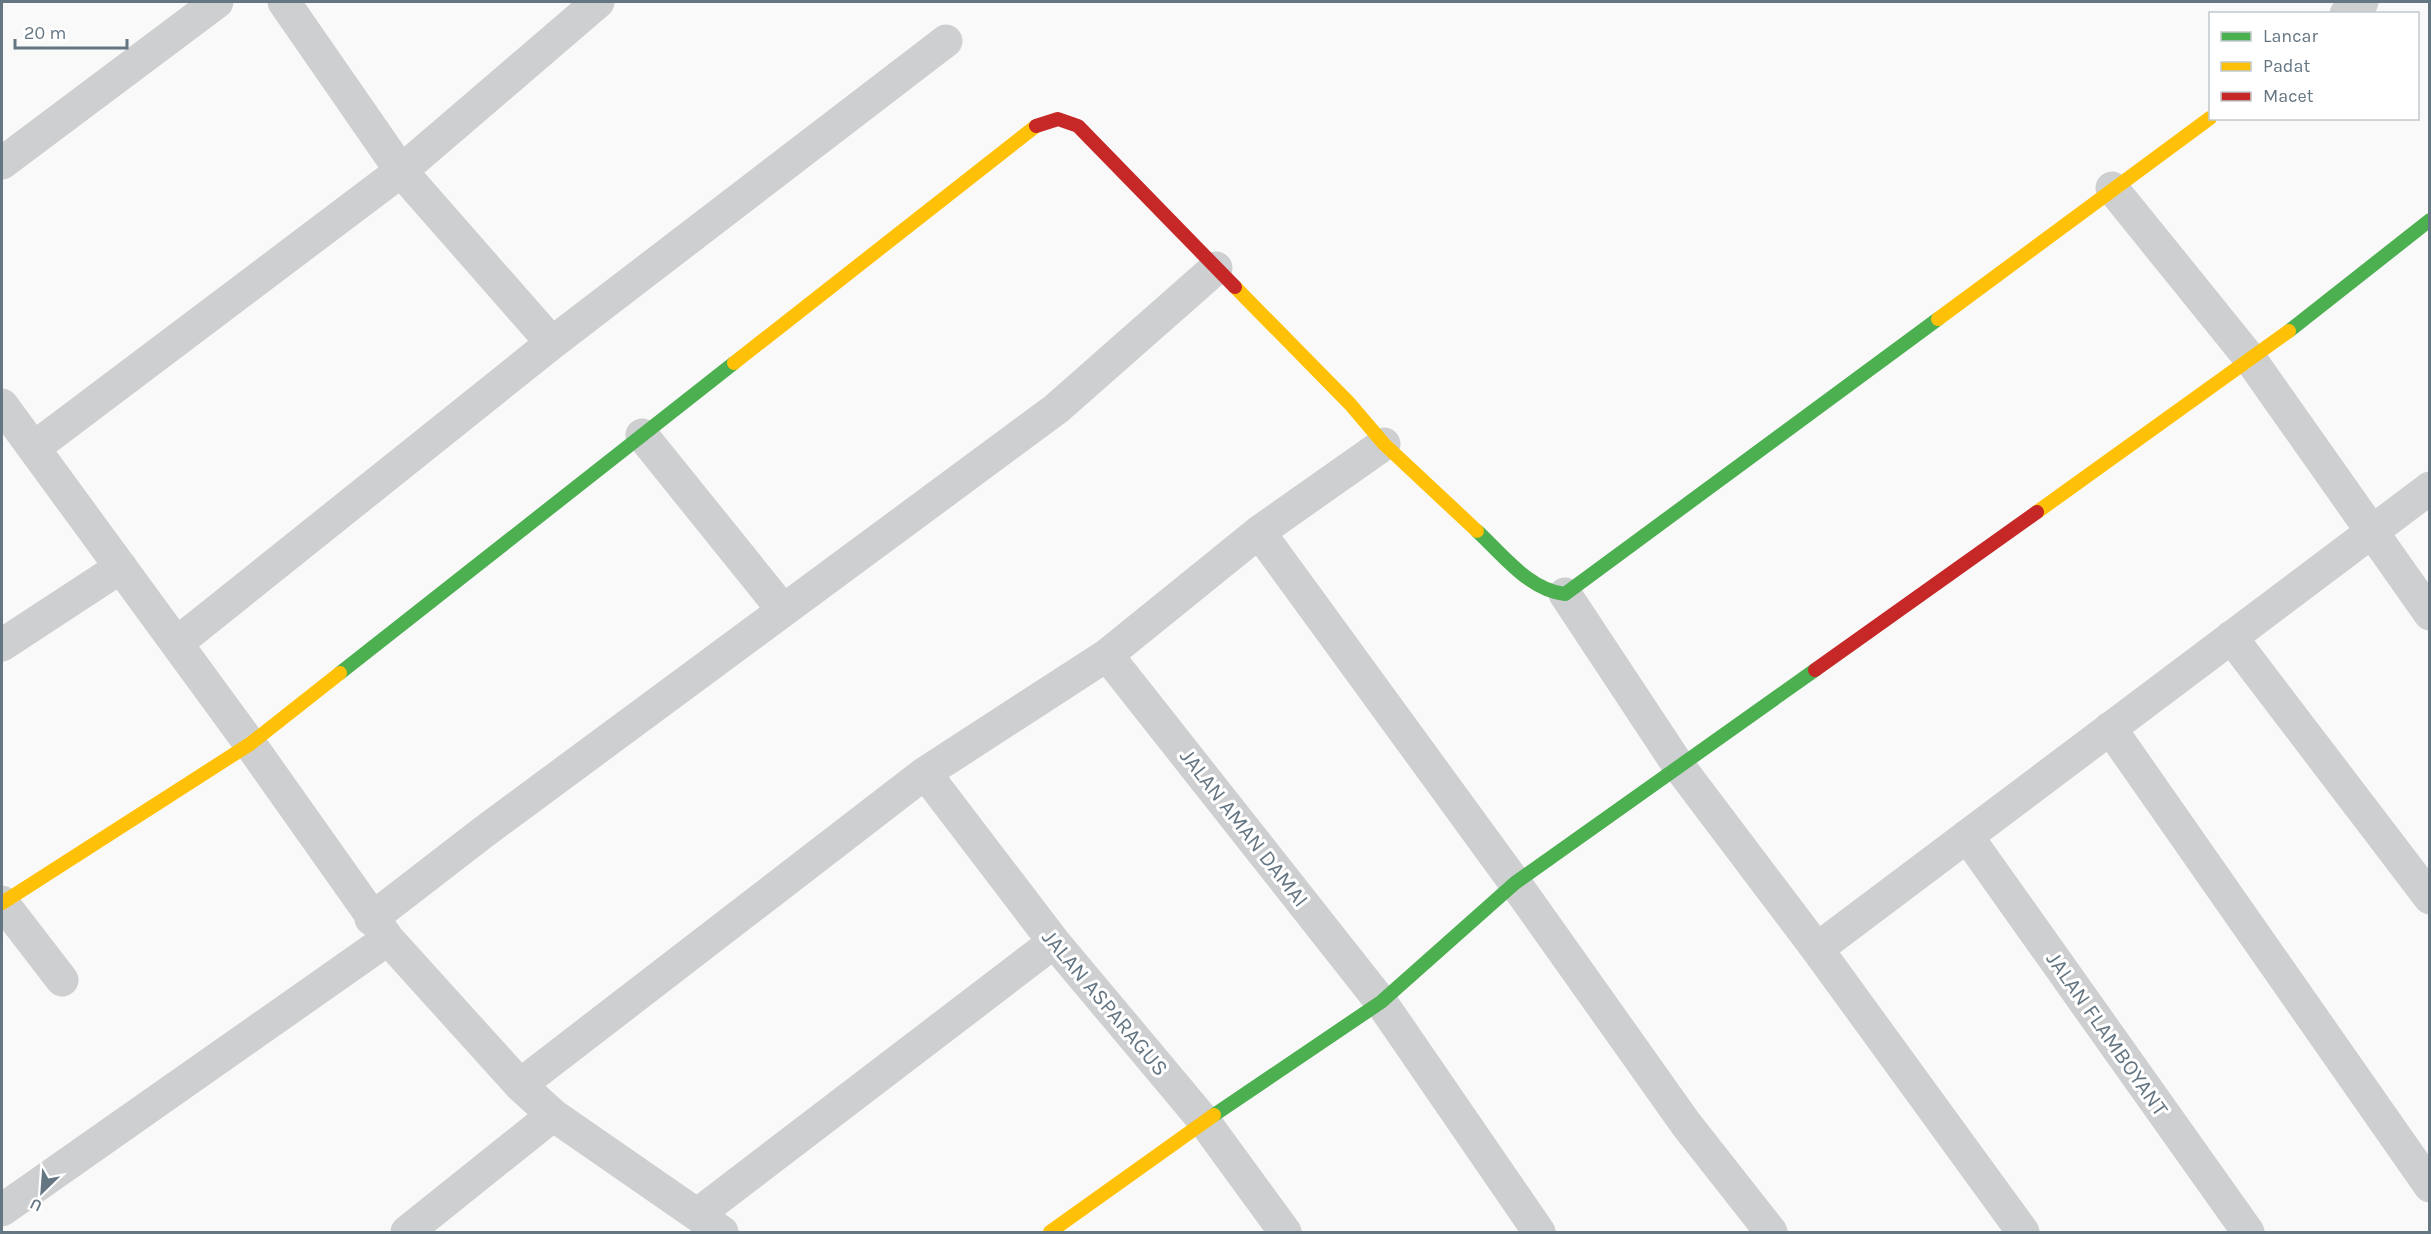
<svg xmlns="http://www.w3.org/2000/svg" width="2431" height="1234" font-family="Karla,sans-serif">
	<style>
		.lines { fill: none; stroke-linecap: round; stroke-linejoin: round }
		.street { stroke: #cecfd0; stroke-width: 33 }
		.fast { stroke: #4caf50; stroke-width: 14 }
		.slow { stroke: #ffc107; stroke-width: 14 }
		.jam { stroke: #c62828; stroke-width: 14 }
		.labels { text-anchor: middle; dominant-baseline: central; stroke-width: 6; stroke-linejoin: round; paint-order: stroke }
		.street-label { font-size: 22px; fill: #657683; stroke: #fff }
	</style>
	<rect width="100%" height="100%" fill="#f9f9f9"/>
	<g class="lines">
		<path class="street" d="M284,2L401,171L552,343
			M2346,14L2362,2
			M2,163L217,2
			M2112,188L2251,360L2430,614
			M2,405L250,744L388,939L520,1085L553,1115L722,1232
			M642,435L783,610
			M35,447L401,171L598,2
			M1259,532L1515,883L1686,1124L1771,1232
			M1565,594L1678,765L1817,949L2023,1232
			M2231,637L2430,898
			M177,643L552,343L946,41
			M2,645L121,567
			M1107,655L1381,1002L1539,1232
			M2110,728L2430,1186
			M925,773L1054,942L1204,1121L1285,1232
			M1967,836L2248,1232
			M2,902L62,980
			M371,919L485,831L1056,409L1216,268
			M1817,949L2430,488
			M520,1085L925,773L1107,655L1259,532L1384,444
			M2,1210L388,939
			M698,1214L1054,942
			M407,1232L553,1115"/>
		<path class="fast" d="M2289,331L2430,220
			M1477,531C1503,555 1529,590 1565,594L1938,319
			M340,673L734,363
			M1214,1115L1381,1002L1515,883L1815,670"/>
		<path class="slow" d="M1235,287L1350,404L1384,444L1477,531
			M1938,319L2210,118
			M734,363L1036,126
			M2037,512L2289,331
			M2,903L250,744L340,673
			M1050,1232L1214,1115"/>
		<path class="jam" d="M1036,126L1058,119L1078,126L1235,287
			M1815,670L2037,512"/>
	</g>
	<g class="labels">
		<g class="street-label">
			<text transform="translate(1244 828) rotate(52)">JALAN AMAN DAMAI</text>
			<text transform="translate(1105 1003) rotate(50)">JALAN ASPARAGUS</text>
			<text transform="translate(2107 1034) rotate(55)">JALAN FLAMBOYANT</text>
		</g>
	</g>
	<rect width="2431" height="1234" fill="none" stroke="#657683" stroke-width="6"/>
	<rect x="2209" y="12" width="210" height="108" fill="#ffffff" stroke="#c1c8cd" stroke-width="1.5"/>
	<rect x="2221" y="32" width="30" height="9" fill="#4caf50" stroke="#c1c8cd" stroke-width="1.5"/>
	<text x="2263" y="42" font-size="18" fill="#657683">Lancar</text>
	<rect x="2221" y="62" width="30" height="9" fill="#ffc107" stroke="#c1c8cd" stroke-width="1.5"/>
	<text x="2263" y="72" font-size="18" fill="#657683">Padat</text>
	<rect x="2221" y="92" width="30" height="9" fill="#c62828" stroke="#c1c8cd" stroke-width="1.5"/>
	<text x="2263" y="102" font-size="18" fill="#657683">Macet</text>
	<g transform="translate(42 1192) rotate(205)" stroke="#ffffff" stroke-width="4.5" paint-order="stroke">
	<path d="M0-4.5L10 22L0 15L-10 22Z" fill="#657683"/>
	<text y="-9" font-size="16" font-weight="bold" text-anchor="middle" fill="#657683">U</text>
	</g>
	<path d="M15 39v9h112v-9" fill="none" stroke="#657683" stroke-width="3"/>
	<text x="24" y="39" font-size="18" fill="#657683" stroke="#ffffff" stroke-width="4.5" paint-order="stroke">20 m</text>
</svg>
